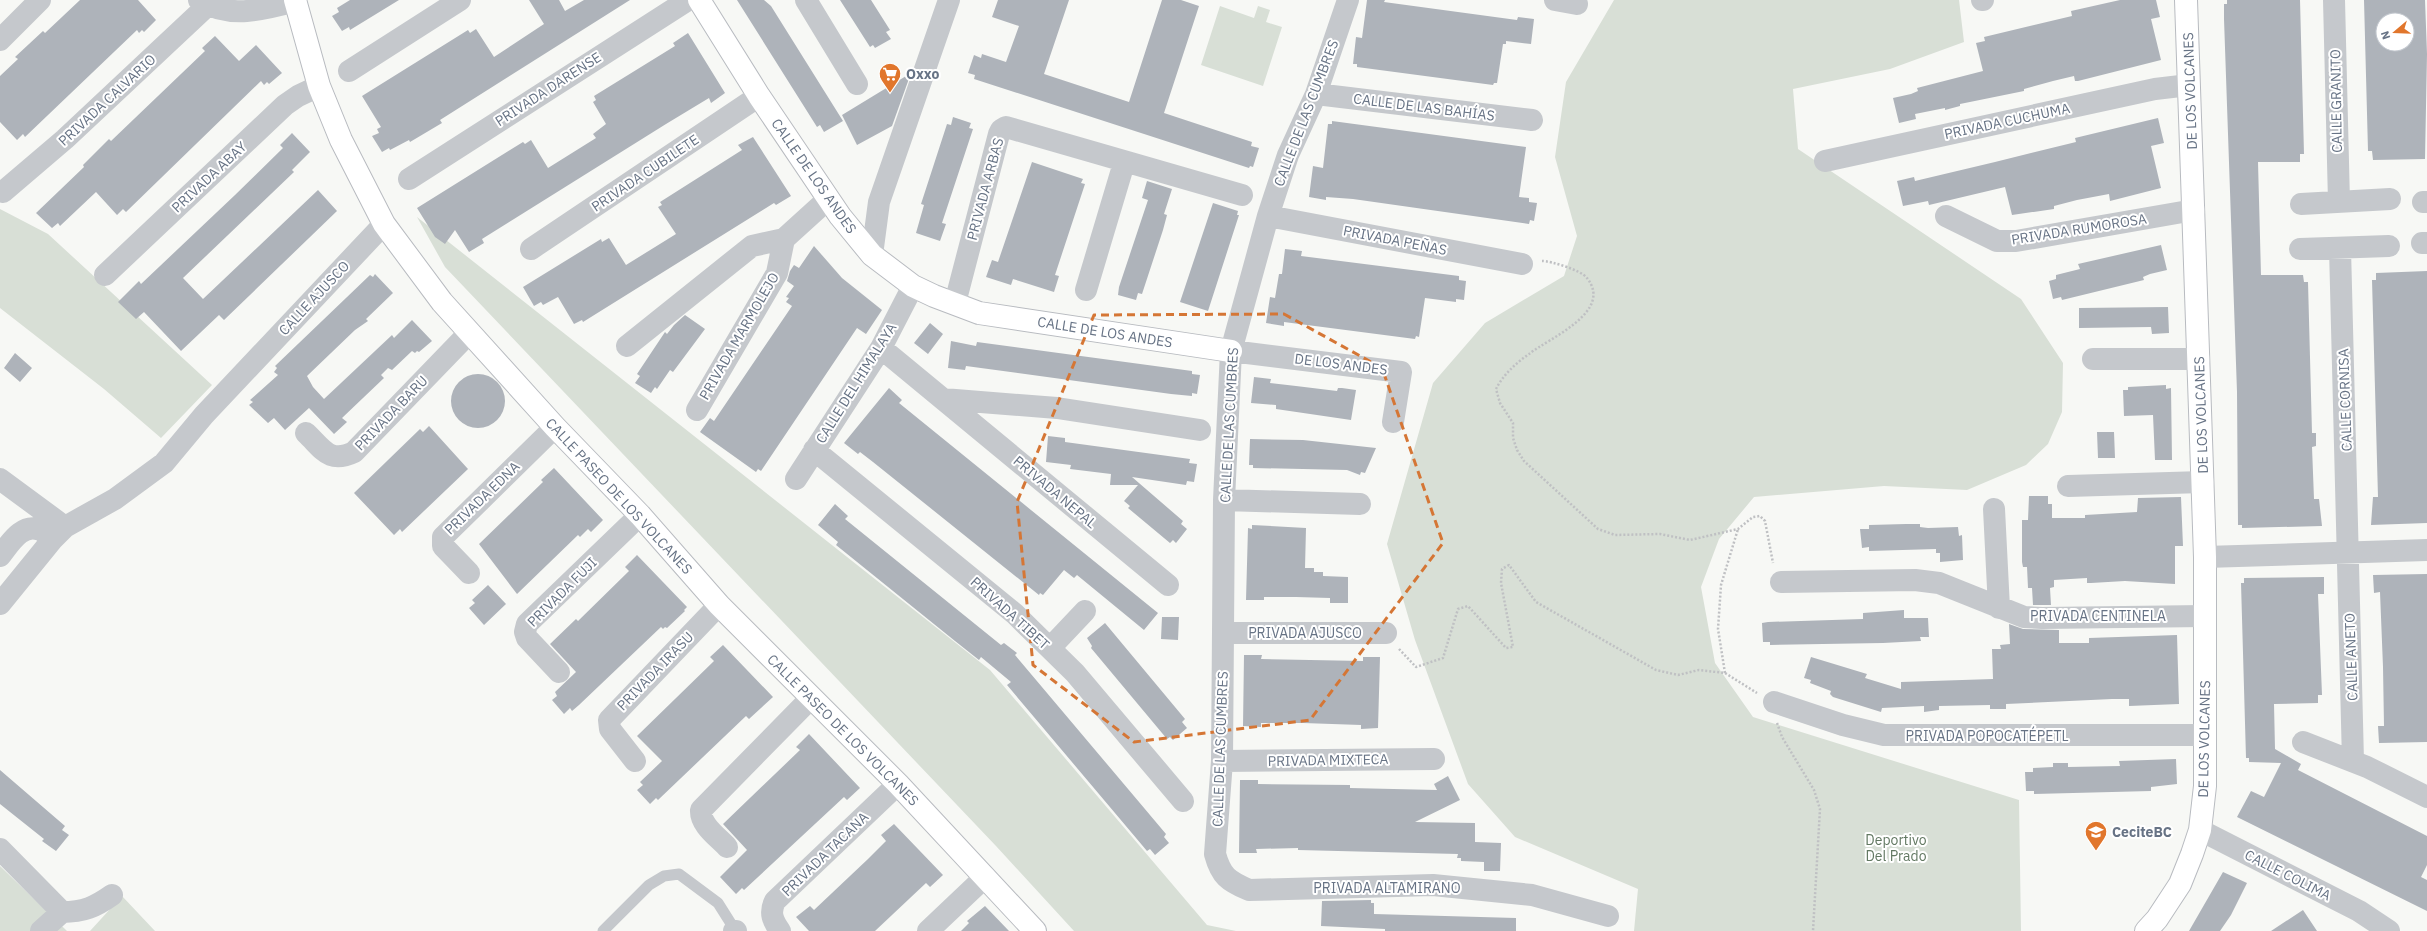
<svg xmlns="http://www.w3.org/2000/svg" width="2427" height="931" font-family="'IBM Plex Sans',sans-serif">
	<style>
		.green { fill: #d8dfd6 }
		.building { fill: #aeb3ba; fill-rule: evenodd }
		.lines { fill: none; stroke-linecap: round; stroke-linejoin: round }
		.secondary-casing { stroke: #b8bbc0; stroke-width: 24 }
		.path { stroke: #bfc0c3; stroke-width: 2.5; stroke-dasharray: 2 2; stroke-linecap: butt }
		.lane { stroke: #c5c8cc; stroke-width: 11 }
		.street { stroke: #c5c8cc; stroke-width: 22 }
		.secondary { stroke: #fff; stroke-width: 22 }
		.marked { fill: none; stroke: #d57635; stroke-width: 3; stroke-dasharray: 8 5; stroke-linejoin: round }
		.labels { text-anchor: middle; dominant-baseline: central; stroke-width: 4; stroke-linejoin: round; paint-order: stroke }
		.poi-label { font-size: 14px; font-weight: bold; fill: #677385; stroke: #fff; text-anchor: start }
		.street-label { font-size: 14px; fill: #677385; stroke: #fff }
		.park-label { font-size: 14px; fill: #627862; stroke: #fff }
	</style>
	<rect width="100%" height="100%" fill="#f7f8f5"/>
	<path class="green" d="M1614,0H1959L1964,42L1890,69L1793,89L1798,149L2021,299L2063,363L2062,412L2048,444L2026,465L1967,490L1884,486L1754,497L1719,539L1701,587L1715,663L1753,717L2019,800L2021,931H1634L1638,889L1515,837L1468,784L1415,640L1387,544L1433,383L1485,323L1564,276L1577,236L1555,157L1566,82Z
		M1220,6L1254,18L1258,6L1270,10L1266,22L1282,27L1263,86L1201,65Z
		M0,209L48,234L212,385L161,438L104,389L0,308Z
		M417,217L990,670L1207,925L1236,931H1074L996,846L445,267Z
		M0,866L67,931H0Z
		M122,896L155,931H90Z"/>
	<path class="building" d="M80,0H138L156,20L144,32L142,30L139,33L137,30L25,137L23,134L17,140L0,122V76L18,59L15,57L43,31L45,33Z
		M350,0H399L350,30L349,27L342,31L332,16L339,12L337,8Z
		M529,0H559L565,11L584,0H630L440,120L442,123L410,142L409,140L390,150L389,148L382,152L372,136L379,133L377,129L381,127L362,96L468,30L470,33L476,29L494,57L544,24Z
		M737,0H764L771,6L843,121L824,132L820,125L817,127Z
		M840,0H871L890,30L886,32L891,39L875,48L873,45L870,47Z
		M998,0H1069L1044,74L1129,102L1162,0H1181L1199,6L1164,113L1252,142L1251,146L1259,148L1253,167L1250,166L1249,168L974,79L975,75L968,73L974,55L981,58L982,54L1006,62L1019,26L992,17Z
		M1367,0H1385L1384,2L1517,20L1518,17L1534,19L1531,44L1506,41V44H1503L1497,83H1494L1493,85L1357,67V64H1353L1356,37L1362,38Z
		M2120,0H2156L2160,17L2151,19L2161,60L2078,81H2075L2074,76L2053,81L2024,89V91L1960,104V106L1945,110V108L1915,114L1916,119L1899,123L1893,98L1911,94L1918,91L1917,88L1983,71L1976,43L1985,41L1984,37L2072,16L2071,11Z
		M2227,0H2300L2304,154H2300V162H2258L2261,275H2303L2304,282H2308L2312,433H2316V446L2312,447L2314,499H2319L2322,526L2242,528V525H2238L2237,392L2224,19V4H2227Z
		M2364,0H2425L2427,54L2425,159L2373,160L2372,151H2368ZM2383,20H2407V44H2383Z
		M688,33L725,93L711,103L709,98L666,124L482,239L484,243L469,252L455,230L445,244L435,237L417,208L523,142L525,144L531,140L548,168L596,138L593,134L606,124L593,102L596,100L594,96L675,46L673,43Z
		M215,36L239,61L256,45L282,73L269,84L267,82L264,85L261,81L126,212L123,209L117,215L96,192L60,226L58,223L52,228L36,213L84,167L83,165L109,139L111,141L205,51L202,48Z
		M911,73L892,126L857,145L842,115Z
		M953,117L971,123L969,128L973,129L942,223L946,224L940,241L916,233L924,205L921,204L947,124L951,125Z
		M2158,118L2164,143L2151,146L2161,188L2110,201L2109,194L2077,200L2054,206V209L2012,215L2005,187L1929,205L1928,201L1903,206L1897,181L1914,177L1915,181L1995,162L2076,142L2075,138Z
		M1332,121L1526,147L1519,197L1529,198V202L1537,203L1534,221L1530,220L1529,224L1353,199L1326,197V200L1309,197L1313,166L1323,168L1328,124H1332Z
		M292,133L310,152L292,170L294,172L183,278L203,299L318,190L337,211L224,320L219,315L181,351L144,312L136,319L118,302L139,281L141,284L235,195L283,148L280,145Z
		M753,137L791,196L776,205L774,203L583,322L582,320L574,324L558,297L543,305L541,302L534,306L523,287L601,239L602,242L609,238L626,265L676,234L658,207L662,205L660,202L742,150L738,145Z
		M1032,162L1083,179L1081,183L1085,184L1055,275L1059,276L1054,292L1013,279L1011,285L986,277L992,260L998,262Z
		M1147,181L1172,189L1164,214L1167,215L1163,230L1142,294L1138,293L1136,300L1118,295L1119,287L1148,200L1142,198Z
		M1213,203L1238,211L1237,215H1239L1208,311L1180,302Z
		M2161,245L2167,270L2150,274L2143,277L2144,280L2062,300L2061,297L2053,299L2049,281L2056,279V275L2080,269L2078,264Z
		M814,246L842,278L882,310L866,334L857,328L761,471L758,469L756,472L700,432L710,418L714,421L792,306L786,302L789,298L786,297L794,286L787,281L790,271L794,265L799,268Z
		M1285,249L1302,251L1301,256L1459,276V280L1466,281L1464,300L1456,299V302L1425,298L1419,337L1416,336L1415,339L1284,322V326L1266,323L1270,297L1275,298L1279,274H1282Z
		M2427,271V523L2371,525L2373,497H2378L2372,280H2376V273Z
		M375,274L393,293L366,319L368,321L355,330L307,376L313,387L324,399L392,335L394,338L412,320L432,341L419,352L417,351L415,353L412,351L392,370L388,368L381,375L384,378L342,418L347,422L334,434L309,408L285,430L274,418L268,423L249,405L253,402L250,400L278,375L274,372L277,368L275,366L370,275L373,277Z
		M2168,307L2169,333L2152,334L2151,327L2079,328V308Z
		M685,315L705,329L673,372L670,370L657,389L655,387L651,393L635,383L640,376L637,374L665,332L667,334L674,325Z
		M930,323L943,334L928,354L914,343Z
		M951,341L976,346L977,342L1192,371V374L1200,375L1197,394L1192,393V396L1171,394L966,366L965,370L948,368Z
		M15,353L32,368L20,382L4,368Z
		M451 401a27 27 0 1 1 54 0a27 27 0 1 1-54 0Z
		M1254,377L1271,379L1270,383L1296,386L1337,391L1338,388H1342L1356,390L1351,420L1276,409V405L1251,403Z
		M2166,385V389L2171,388L2172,460H2155L2153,415L2124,416L2123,390H2128V387Z
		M889,388L902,400L899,403L1158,613L1144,630L1077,575L1074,578L1064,570L1043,595L1040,593L1039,595L873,462L860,452L858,454L844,443Z
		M429,426L468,469L402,532L400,529L394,535L354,493L420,429L423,432Z
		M2097,432H2114L2115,458H2098Z
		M1048,436L1065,438V442L1190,459L1189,463L1197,464L1194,482L1187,481L1186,485L1132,477L1183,521L1181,524L1187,529L1176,543L1173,540L1170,543L1128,508L1130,506L1124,501L1138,485H1110L1111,474L1070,469L1071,465L1046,462Z
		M1250,439L1303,440L1376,448L1365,473L1361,472L1360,475L1347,470L1253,468V465H1249Z
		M554,468L603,520L591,532L588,529L580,537L578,535L517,594L479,544L543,482L541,480Z
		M2029,496H2048V504H2052V518H2085V515L2137,512L2138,498L2181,497L2183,546H2175V584L2125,581L2091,583H2087V578L2054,580V587L2050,588L2051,605H2033L2032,588H2028L2027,567H2023L2022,562V520H2028Z
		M835,504L848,516L845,519L1001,645L1004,643L1017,653L1015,655L1166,834L1164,837L1169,843L1155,855L1150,849L1147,851L1007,685L1011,682L981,657L979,660L955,641L836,545L838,542L818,525Z
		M1906,524H1920V527L1928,528L1958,527L1959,536L1962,535L1963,560L1940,562V553H1936V549L1869,551V547L1862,548L1860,529H1869V525Z
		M1252,525L1306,528L1305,568H1314V572H1323V576L1348,577V603H1330V598L1296,597H1264V600H1246L1248,528L1252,529Z
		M637,555L687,607L684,610L685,611L667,628L665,627L663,629L661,627L579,705L572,711L570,708L564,714L552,700L557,696L555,692L576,672L550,644L576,619L578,621L629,571L625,567Z
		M2427,574V742L2379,743L2378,726H2384L2383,667L2380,592L2374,593L2373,575Z
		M2324,577V594H2318L2322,695H2318V703L2274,704L2275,749L2301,764L2298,770L2427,836V865L2421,877L2427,880V911L2237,817L2251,791L2264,797L2281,763L2249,762V758H2246L2241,583H2244V578Z
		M488,585L506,604L484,625L469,608L475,603L472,600Z
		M1904,610V618H1928L1929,637H1920L1921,641L1883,643L1770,645V642H1763L1762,623L1768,622L1863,619V613Z
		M1162,617H1179L1178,640L1161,639Z
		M1105,623L1185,719L1182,722L1187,728L1173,740L1170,737L1167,739L1091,648L1092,646L1087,638Z
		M2009,624L2023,629L2059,630V643H2089V638L2177,635L2179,704L2129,706V699H2112L2006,704V709H1990V705L1939,706V710L1924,712V706L1882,708L1881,712L1833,697L1830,694L1831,691L1810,683L1811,680L1804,678L1811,657L1867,674L1865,678L1901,689V682L1993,679L1992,649H2001L2000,645L2010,644Z
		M723,645L773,697L749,719L746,716L658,800L656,798L650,804L637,790L643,785L640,782L662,761L637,736L714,661L710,657Z
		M1244,655H1262L1261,659L1363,661V657H1380L1378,728L1361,729V725L1303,723H1261V727L1243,726Z
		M809,734L860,788L847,800L844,797L744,890L742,888L736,894L720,877L747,850L723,824L800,750L796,747Z
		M2176,759L2177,784L2151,787V791L2034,794V791H2026L2025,772H2033V768L2053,767V763H2068V767L2120,766L2119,761Z
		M0,770L65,826L62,830L69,835L56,851L42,841L44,839L0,804Z
		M1448,776L1460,800L1415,822L1475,823V842L1501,843L1500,871H1484V862L1461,861V858H1457L1458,854L1298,850V848L1256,849L1257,853H1239L1240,780H1258V784L1350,785V788L1437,790L1434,784Z
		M894,824L943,875L930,887L926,883L875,931H809L796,917L810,906L814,910L868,859L886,841L881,835Z
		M2223,872L2247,883L2231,915L2220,931H2189Z
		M1371,900V903H1374V914L1516,918V931H1385V929L1321,926L1322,901Z
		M985,906L1009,931H961L969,923L967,921Z
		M2303,910L2317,931H2271Z"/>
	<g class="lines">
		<g class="secondary-casing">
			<path id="secondary" d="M295,0L319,86L341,140L384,224L442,302L555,427L640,515L719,605L898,784L1035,931
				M699,0L759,96L840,216L872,255L913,286L934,296L979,313L1231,351
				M2146,931L2157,919L2180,884L2192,854L2200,830L2205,786V557L2186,0"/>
		</g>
		<path class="path" d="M1542,261C1551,261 1581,270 1587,278C1614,312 1549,338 1529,354C1516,363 1503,375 1496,389L1500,403L1513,423V438L1517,450L1524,461L1598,529L1615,535L1660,534L1690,540L1738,529L1753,517L1760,516L1765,521L1773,563
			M1399,649L1416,667L1443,658L1458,609L1468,606L1506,648L1513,647L1501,583L1502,569L1509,565L1536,602L1656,670L1678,675L1699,670L1725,673L1757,693
			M1725,673L1718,629L1721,585L1738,529
			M1777,723L1782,737L1814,790L1820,809L1813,931"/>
		<path class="lane" d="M603,931L649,885L664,876L679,874L718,903L735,930"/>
		<path class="street" d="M199,0C230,19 263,10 296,1
			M806,0L857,84
			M1348,0L1316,94L1288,155L1268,216L1231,351L1224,500L1222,761L1215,854C1221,876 1228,881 1249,890L1433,885L1532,895L1608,916
			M1555,0L1577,4
			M1982,0H1983
			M2334,0L2339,202
			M0,40L40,0
			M349,71L460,0
			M1316,94L1532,120
			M1825,161L2155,89L2189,85
			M409,179L688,0
			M3,192L65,139L208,5
			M2423,202H2427
			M2301,204L2390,199
			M1268,216L1522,264
			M1946,216L1997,241H2016L2194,210
			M2422,243H2427
			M2340,248L2353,761
			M531,249L759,96
			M2300,249L2389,246
			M872,255L879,202L949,0
			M105,275L285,105L298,96L319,86
			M1086,290L1124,163
			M955,303L999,134L1001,130L1006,127L1242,195
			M627,346L752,246L784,239L827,200
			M881,348L1168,585
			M1231,351L1401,372L1393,422
			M2093,359H2199
			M943,399L1057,408L1200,430
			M697,410L777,273L784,239
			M306,433C323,449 329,464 354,452L469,333
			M814,450L1015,614L1075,673L1183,801
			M0,479L65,527
			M796,479L881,348L913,286
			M2068,486L2203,482
			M1224,500L1360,504
			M1994,509L1999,608
			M0,556C9,545 22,522 40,530C44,531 49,537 52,540
			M2205,557L2427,550
			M469,573L443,546V537L555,427
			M1781,582L1915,580L1939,583L2024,617L2042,618L2205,616
			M0,604L52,540L65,527L115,499L164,463L204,415L384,224
			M1224,633H1386
			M1050,648L1085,611
			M559,672L527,638L525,632L527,624L640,515
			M1774,702L1843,725L1884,735H2205
			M2303,742L2367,767L2427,797
			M635,761L610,729L609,720L719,605
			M1222,761L1434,759
			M2200,830L2359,911L2389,931
			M727,847C718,837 700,825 701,810L811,698
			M0,849L62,912C84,912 95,907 112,895
			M41,931L62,912
			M734,931H736
			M780,931C773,921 769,913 775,901L898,784
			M928,931L985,877"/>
		<use href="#secondary" class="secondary"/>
	</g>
	<path class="marked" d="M1284,314L1382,368L1443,543L1310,720L1134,742L1033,665L1017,502L1094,315Z"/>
	<defs>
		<g id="supermarket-pin" transform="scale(1.15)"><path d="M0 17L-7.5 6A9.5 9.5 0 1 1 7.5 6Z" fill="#e1762c" stroke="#fff"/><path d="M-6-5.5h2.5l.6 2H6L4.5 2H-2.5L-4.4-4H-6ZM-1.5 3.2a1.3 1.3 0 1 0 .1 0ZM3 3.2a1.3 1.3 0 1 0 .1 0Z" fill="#fff"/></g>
		<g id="school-pin" transform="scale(1.15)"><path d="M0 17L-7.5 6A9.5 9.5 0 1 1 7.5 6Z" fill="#e1762c" stroke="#fff"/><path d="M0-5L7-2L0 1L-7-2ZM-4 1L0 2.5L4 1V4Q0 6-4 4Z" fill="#fff"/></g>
	</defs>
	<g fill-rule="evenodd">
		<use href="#supermarket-pin" x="890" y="74"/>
		<use href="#school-pin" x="2096" y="832"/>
	</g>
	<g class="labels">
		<g class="poi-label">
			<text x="906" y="74">Oxxo</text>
			<text x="2112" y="832">CeciteBC</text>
		</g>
		<g class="street-label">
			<text transform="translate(548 89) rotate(-33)">PRIVADA DARENSE</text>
			<text transform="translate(2190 91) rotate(-92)">DE LOS VOLCANES</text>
			<text transform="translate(107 100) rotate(-43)">PRIVADA CALVARIO</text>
			<text transform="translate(2336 101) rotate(-91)">CALLE GRANITO</text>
			<text transform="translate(1424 107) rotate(7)">CALLE DE LAS BAHÍAS</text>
			<text transform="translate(1306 113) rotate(-69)">CALLE DE LAS CUMBRES</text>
			<text transform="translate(2007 121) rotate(-12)">PRIVADA CUCHUMA</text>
			<text transform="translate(645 173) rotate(-34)">PRIVADA CUBILETE</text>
			<text transform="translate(814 176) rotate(55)">CALLE DE LOS ANDES</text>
			<text transform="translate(209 177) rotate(-43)">PRIVADA ABAY</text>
			<text transform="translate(985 189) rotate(-75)">PRIVADA ARBAS</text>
			<text transform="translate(2079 229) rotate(-9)">PRIVADA RUMOROSA</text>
			<text transform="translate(1395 240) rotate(11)">PRIVADA PEÑAS</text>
			<text transform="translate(314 298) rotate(-47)">CALLE AJUSCO</text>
			<text transform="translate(1105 332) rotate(9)">CALLE DE LOS ANDES</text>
			<text transform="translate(739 336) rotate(-60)">PRIVADA MARMOLEJO</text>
			<text transform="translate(1341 364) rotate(7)">DE LOS ANDES</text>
			<text transform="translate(856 383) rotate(-58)">CALLE DEL HIMALAYA</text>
			<text transform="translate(2345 400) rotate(-92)">CALLE CORNISA</text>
			<text transform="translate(391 413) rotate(-46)">PRIVADA BARU</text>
			<text transform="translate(2201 415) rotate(-92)">DE LOS VOLCANES</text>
			<text transform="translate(1229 425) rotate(-87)">CALLE DE LAS CUMBRES</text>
			<text transform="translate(1055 492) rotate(40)">PRIVADA NEPAL</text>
			<text transform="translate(619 496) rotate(47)">CALLE PASEO DE LOS VOLCANES</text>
			<text transform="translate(482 498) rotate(-44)">PRIVADA EDNA</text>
			<text transform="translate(562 592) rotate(-45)">PRIVADA FUJI</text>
			<text transform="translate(1010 613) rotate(42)">PRIVADA TIBET</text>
			<text x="2098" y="616">PRIVADA CENTINELA</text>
			<text x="1305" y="633">PRIVADA AJUSCO</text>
			<text transform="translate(2351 657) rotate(-92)">CALLE ANETO</text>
			<text transform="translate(655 671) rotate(-46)">PRIVADA IRASU</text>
			<text transform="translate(843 730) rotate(45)">CALLE PASEO DE LOS VOLCANES</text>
			<text x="1987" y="736">PRIVADA POPOCATÉPETL</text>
			<text transform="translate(2204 739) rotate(-89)">DE LOS VOLCANES</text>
			<text transform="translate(1220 749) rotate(-88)">CALLE DE LAS CUMBRES</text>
			<text transform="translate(1328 760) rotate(-1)">PRIVADA MIXTECA</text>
			<text transform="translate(825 854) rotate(-44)">PRIVADA TACANA</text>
			<text transform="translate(2288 875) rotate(27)">CALLE COLIMA</text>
			<text x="1387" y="888">PRIVADA ALTAMIRANO</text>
		</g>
		<g class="park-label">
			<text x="1896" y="840">Deportivo<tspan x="1896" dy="16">Del Prado</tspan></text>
		</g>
	</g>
	<g transform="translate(2395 32) rotate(251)"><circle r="19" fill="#ffffff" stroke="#c2c7ce"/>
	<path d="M0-3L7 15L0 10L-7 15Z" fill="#e1762c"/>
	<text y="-6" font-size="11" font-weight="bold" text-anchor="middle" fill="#677385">N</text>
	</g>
</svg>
